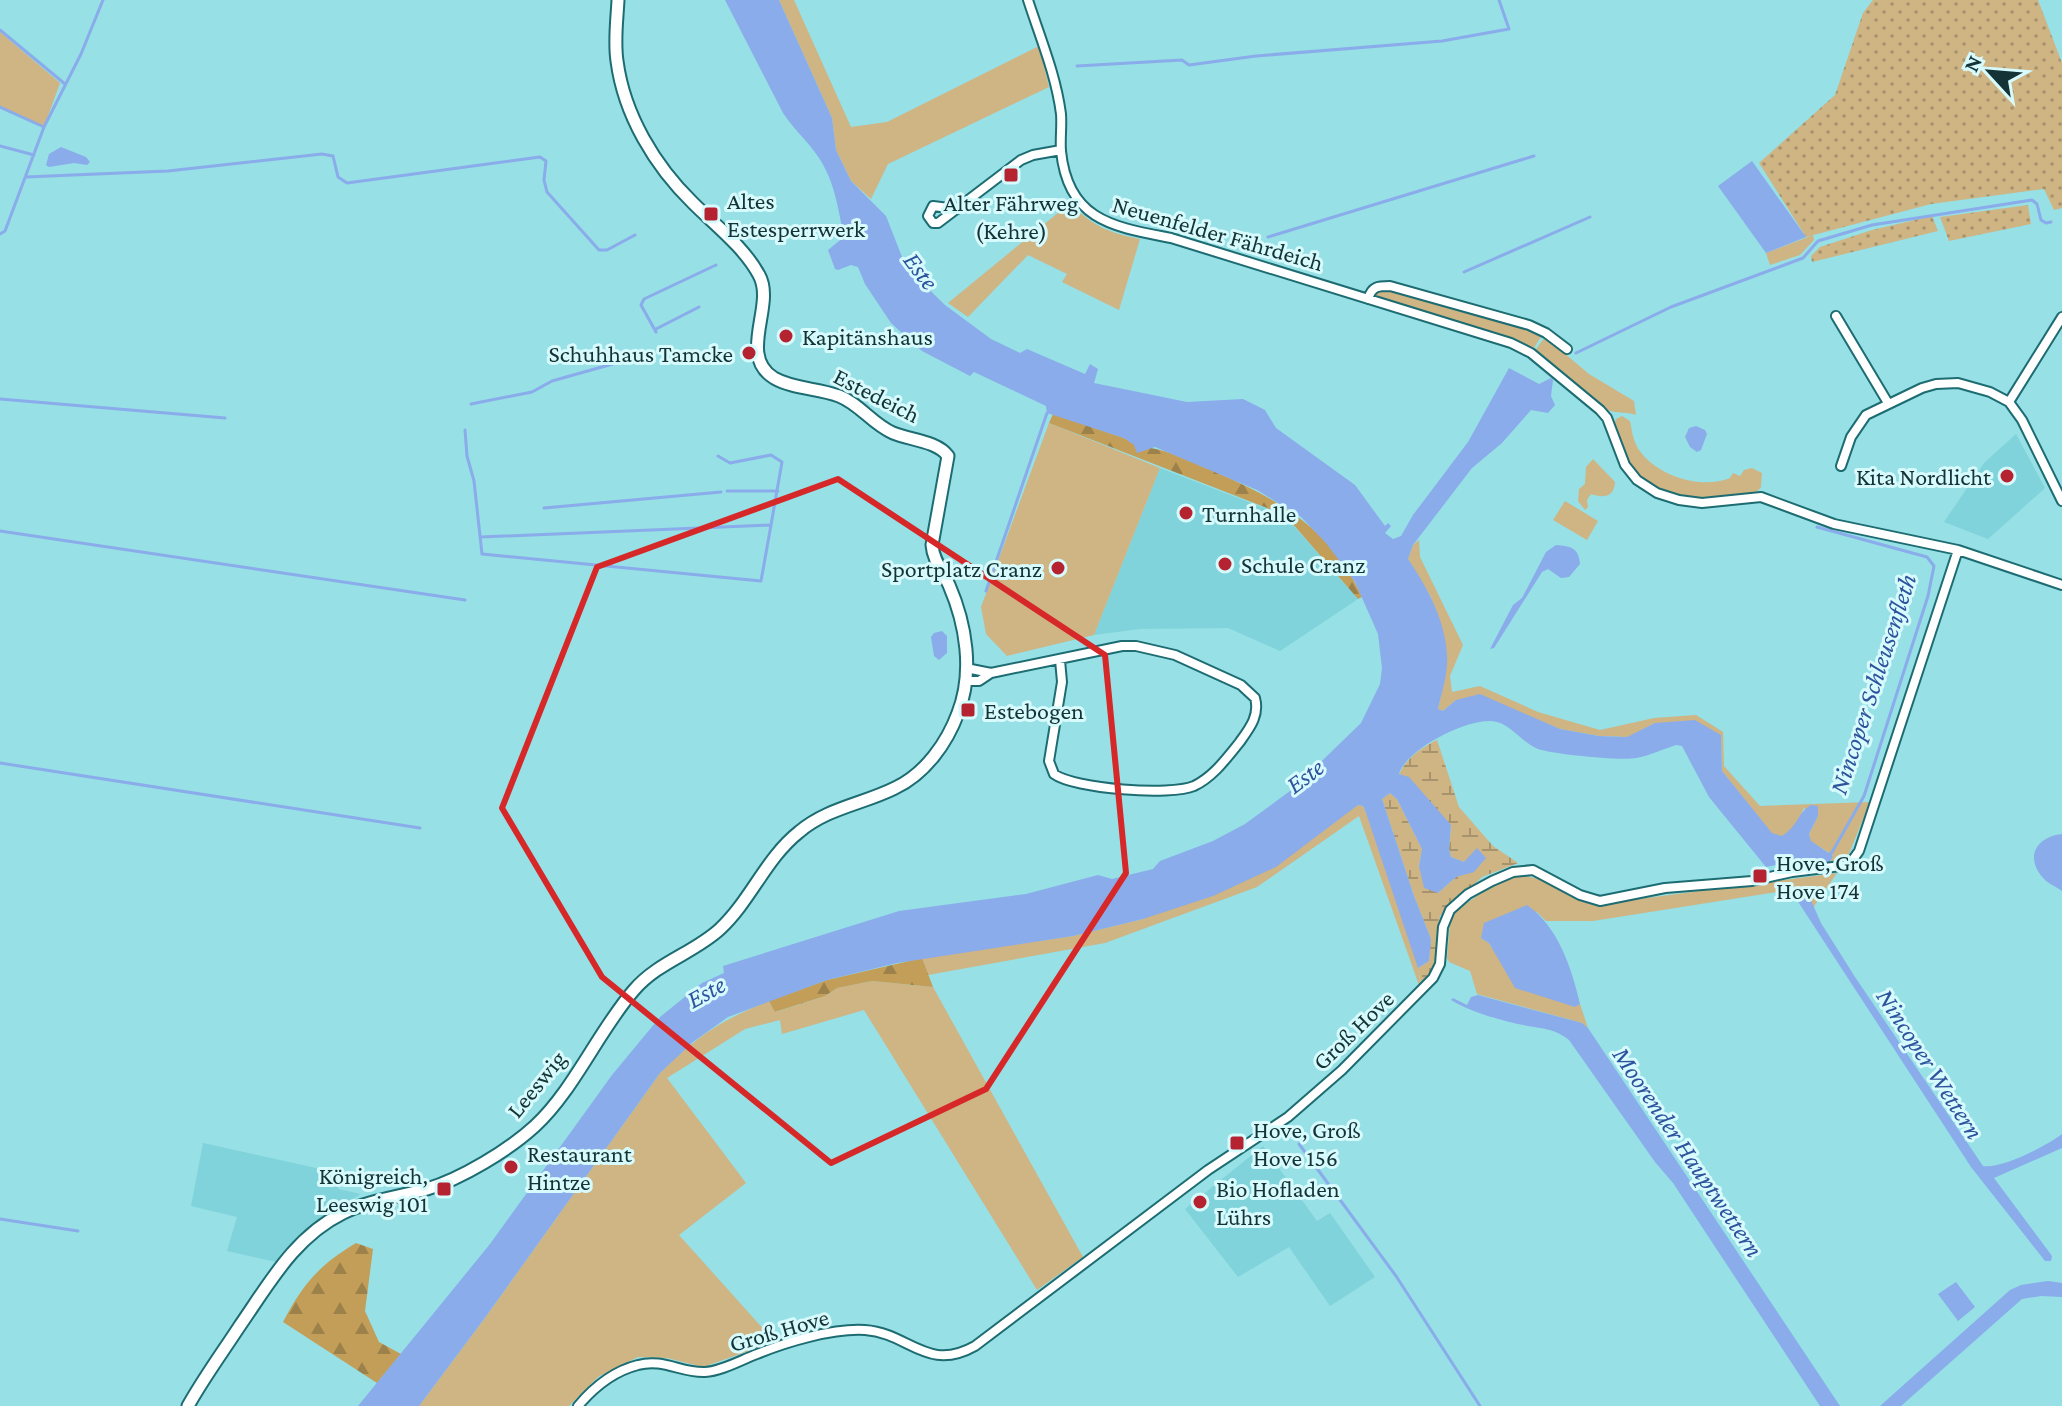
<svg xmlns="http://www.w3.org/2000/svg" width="2062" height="1406" font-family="'Crimson Pro',serif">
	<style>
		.built { fill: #80d3da }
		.green { fill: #cfb484 }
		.forest { fill: url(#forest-firs) }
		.wetland { fill: url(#wetland-marsh) }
		.garden { fill: url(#garden-dots) }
		.water { fill: #8aacea }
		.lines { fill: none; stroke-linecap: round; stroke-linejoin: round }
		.stream { stroke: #8aacea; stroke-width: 3 }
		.street-casing { stroke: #1d6c72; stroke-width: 12 }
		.secondary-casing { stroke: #1d6c72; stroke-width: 15 }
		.street { stroke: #fff; stroke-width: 8 }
		.secondary { stroke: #fff; stroke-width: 11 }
		.marked { fill: none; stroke: #d62828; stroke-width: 6; stroke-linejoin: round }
		.poi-dot { fill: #b52331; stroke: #d7fafd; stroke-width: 3 }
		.labels { text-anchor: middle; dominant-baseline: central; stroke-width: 6; stroke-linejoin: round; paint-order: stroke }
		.poi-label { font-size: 24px; fill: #143336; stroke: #d7fafd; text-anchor: start }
		.street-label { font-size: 24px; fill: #143336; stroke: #d7fafd }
		.water-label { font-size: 26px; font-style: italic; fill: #2d539d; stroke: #d7fafd }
	</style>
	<defs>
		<pattern id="forest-firs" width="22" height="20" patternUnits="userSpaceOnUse" patternTransform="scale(2)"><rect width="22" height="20" fill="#c39e58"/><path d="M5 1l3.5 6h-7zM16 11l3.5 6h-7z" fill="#9d814a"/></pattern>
		<pattern id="wetland-marsh" width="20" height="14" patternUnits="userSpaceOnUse" patternTransform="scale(2)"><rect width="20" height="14" fill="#cfb484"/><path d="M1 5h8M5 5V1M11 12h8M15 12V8" fill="none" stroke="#a7936d"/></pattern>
		<pattern id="garden-dots" width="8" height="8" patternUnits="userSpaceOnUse" patternTransform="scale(2)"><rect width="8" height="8" fill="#cfb484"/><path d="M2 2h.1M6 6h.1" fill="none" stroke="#a7936d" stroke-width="1.8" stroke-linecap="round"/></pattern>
	</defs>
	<rect width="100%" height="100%" fill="#96e0e6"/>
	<path class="built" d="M2016,434L2045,488L1988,539L1944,522L1984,463Z
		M1160,468L1285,516L1358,599L1280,651L1228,628L1140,629L1094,635Z
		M203,1143L343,1174L338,1189L361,1194L318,1220L282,1252L276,1262L227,1251L237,1217L191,1206Z
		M1263,1146L1317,1221L1330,1213L1375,1277L1330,1306L1289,1247L1238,1277L1185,1209Z"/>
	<path class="green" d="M779,0H794L851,127L887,122L1039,46L1049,87L888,164L871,199L851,181L836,150L832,118Z
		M0,32L60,83L44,127L0,106Z
		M1070,203C1094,227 1107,232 1140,239L1119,310L1062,282L1067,274L1028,255L968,317L948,303Z
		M1813,235L1814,240L1800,255L1770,265L1766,253Z
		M1388,290L1516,325L1542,335L1532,351L1376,299V292Z
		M1545,337L1589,374L1634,401L1636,415C1625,411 1615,414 1605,409L1534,352Z
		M1622,416L1630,421C1632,431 1633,441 1639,450C1657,476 1701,490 1730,478L1733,473L1740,476L1744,470L1752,468L1762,473L1761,487L1755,494C1711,496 1653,510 1627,460C1621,449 1618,436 1614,424L1616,419Z
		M1049,423L1160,468L1094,635L1007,656L986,634L981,607Z
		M1593,459L1615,482C1614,498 1603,498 1591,494L1587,500L1588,507L1585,510L1578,501L1579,489L1585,484L1586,467Z
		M1565,501L1598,521L1587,540L1553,520Z
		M1419,540L1420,557L1463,645L1450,676L1452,692L1480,686L1538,712L1600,730L1654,718L1696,715L1723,732L1724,766L1760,806L1870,802L1846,861L1830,862L1833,855L1811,842L1809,834L1818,816L1804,808L1794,829L1782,837L1772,834L1722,771L1721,735L1655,723L1628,737L1599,736L1560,729L1533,718L1456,700L1443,711L1438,709L1442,691L1431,597L1408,559L1413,545Z
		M1358,805L1363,806L1365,810C1376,840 1425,965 1420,988L1359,816L1257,887L1105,943L928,975L922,958L1073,936L1143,919Z
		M1837,873L1810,912L1790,890L1593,921H1546L1537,912L1481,938L1489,943L1494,951L1574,1007L1580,1004L1588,1028L1582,1023L1477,994L1470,971L1449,962L1447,958L1450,922L1453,913L1488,888L1520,875L1545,880L1593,905Z
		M872,981L933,987L1083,1257L1037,1290L864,1010L782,1034L780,1020L745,1029L667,1078L746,1183L679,1235L775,1342L703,1367L667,1358L638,1357L598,1377L569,1406H419L487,1315L660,1073C696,1037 721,1020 769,1001L776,1012L825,996L837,988Z"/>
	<path class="forest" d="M1053,414L1124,438C1138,448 1154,447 1170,453C1249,486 1325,513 1362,597L1358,599L1285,515L1049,423Z
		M922,958L933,987L872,981L837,988L825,996L775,1012L769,1001L827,980Z
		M356,1243L373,1249L365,1311L379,1342L401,1354L377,1383L283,1322C303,1284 319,1265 356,1243Z"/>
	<path class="wetland" d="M1437,740L1459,807L1493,846L1518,863L1482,877L1440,916L1436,966L1421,983L1418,968L1429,961L1431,939L1414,896L1382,799L1390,793L1397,799L1422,849L1419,866L1438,893L1456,877L1464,862L1451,857L1449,849L1451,825L1399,775C1405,759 1422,747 1437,740Z"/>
	<path class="garden" d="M1873,0H2038L2062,63V208L2054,210L2044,189L1931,204L1806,237L1759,163L1835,95L1863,13Z
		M2028,205L2031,224L1949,241L1940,217Z
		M1932,216L1938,231L1812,262L1811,256L1820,247L1872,230Z"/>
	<path class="water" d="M725,0H779L832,118L836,150L851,181L886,216L906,267L945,305L991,339L1020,353L1027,349L1085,374L1090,364L1098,369L1094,383L1187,402L1243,399L1265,410L1276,428L1355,485L1385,526L1388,523L1391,526L1385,533L1393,539L1401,536L1413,515L1468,442L1509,368L1539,384L1551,378L1553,380L1551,396L1555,405L1548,413L1531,410L1502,443L1472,468L1413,545L1408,559C1429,590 1449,627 1447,665C1446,680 1441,695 1438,709L1443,711L1456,700L1480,694L1560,729L1599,736L1627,737L1655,723L1695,720L1721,735L1722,771L1772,833L1782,836C1798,826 1798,812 1811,805L1818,806V816L1809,834L1811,841L1833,856L1830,862L1794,860L1781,863L1782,868L1779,869L1776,865L1766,867L1709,797L1682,746L1676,745C1663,749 1649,756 1636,758C1620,761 1552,754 1538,749C1523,743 1512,726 1497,722C1472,715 1406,749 1399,774L1409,777L1451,825L1449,849L1451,857L1464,862L1477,848L1486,858L1474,872L1456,877L1438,893L1424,888L1419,866L1422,849L1397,799L1390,793L1382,799L1414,896L1431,939L1429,961L1418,968L1365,810L1363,806L1358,805L1276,867L1213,896L1143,919L1073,936L897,963L827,980L728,1017L693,1042L660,1073L487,1315L419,1406H358L490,1244L612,1075L660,1017L702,983L724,973L723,966L899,911L1026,894L1098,875L1112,879L1153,869L1160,861L1213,841L1245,824L1294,788L1361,723L1380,684L1382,668L1378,634L1355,582L1326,543L1301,517L1257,490L1155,447L1137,453L1134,445L1124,438L1047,413L1046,406L974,372L970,376L922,351L891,323L865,284L858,267L851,265L838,270L835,269L828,250L844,237C838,209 835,182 819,158C808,141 794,130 783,113Z
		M61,147L86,157L90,162L87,165L74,163L49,167L46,165L49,154Z
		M1752,161L1806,237L1766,253L1718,186Z
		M1696,426L1705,430L1707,434L1701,450L1697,452L1690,447L1685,437L1689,428Z
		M1556,545C1571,546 1579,548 1580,564L1569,577L1561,578L1548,569L1542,572L1494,648L1490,649L1513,605L1522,598L1546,552Z
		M942,631L947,636V653L939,660L934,656L931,637L934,633Z
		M2062,834V891C2057,887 2049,884 2045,880C2024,859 2035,837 2062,834Z
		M1798,895L1803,899L1810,898L1821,923L1855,977L1983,1166C2002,1169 2046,1146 2062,1134V1148L1994,1178L2052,1256L2051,1261H2045L1971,1167L1795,897Z
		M1527,905C1558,926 1572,969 1580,1004L1575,1007L1515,988L1489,943L1481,938L1484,923Z
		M1478,995L1582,1023L1588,1028L1840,1406H1820L1673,1183L1655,1162L1569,1040C1555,1029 1545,1029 1528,1026C1503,1021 1472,1013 1451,1000L1453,998L1467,1005L1471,997Z
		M2048,1281L2062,1283V1297L2041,1296L2022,1299L1901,1406H1880L2010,1290L2021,1285Z
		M1956,1282L1975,1307L1958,1321L1938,1294Z"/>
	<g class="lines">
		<path class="stream" d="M0,30L65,84
			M1077,66L1182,60L1189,65L1256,56L1442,41L1509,29L1499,0
			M0,107L44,127
			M0,146L34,155
			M26,177L168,171L322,154L333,156L338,177L347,183L540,157L546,161L544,180L547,192L599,250H607L635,235
			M0,234L5,231L44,127L81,54L103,0
			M1268,237L1534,156
			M1464,272L1590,217
			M656,329L699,307
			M656,332L641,305L644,299L716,265
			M1576,353L1671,307L1803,258L1818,241L1872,225L2032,200L2037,204L2041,220L2046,223L2051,222
			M0,399L225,418
			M471,404L532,392L552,381L641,356
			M465,430L467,456L474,481L482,554L761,581L771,525
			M727,491H778
			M544,508L721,492
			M1817,527L1927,557L1934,566L1928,596L1864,796L1831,854H1829
			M0,531L465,600
			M481,537L771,525L782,462L771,455L730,463L718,456
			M986,591L1047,413
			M0,763L420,828
			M1299,1144L1396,1276L1480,1406
			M0,1219L78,1231"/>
		<g class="street-casing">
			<path id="street" d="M1028,0C1040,37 1056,75 1061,114C1062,126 1060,139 1061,151C1068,221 1114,227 1171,238L1511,343L1531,353L1600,410L1607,418L1625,465L1637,480L1657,493L1679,500L1702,503L1761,497L1834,524L1958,550L2062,585
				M957,209L933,206L928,216L933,223H938L1021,160L1033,155L1061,150
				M1368,299C1372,286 1378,286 1390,286L1529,325L1546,333L1567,349
				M1836,316L1888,403
				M2009,402L2062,317
				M1841,466L1851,437L1866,415L1922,388L1936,384L1958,383L1990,392L2009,402L2022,420L2062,501
				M966,668L991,673
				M965,681H979L991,673L1122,646H1136L1175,655L1241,685L1255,698C1260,716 1249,729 1239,743C1226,759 1213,777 1194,786C1171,796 1074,789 1054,774L1049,761L1062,682L1060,660
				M578,1406C594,1387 614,1371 638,1365C663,1358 681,1373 705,1372C722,1371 741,1360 757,1354C786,1342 833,1328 865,1330C909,1333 927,1373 975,1346L1208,1170L1288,1117L1342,1070L1433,978L1440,964L1443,927L1450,910L1468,894L1492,881L1513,872L1533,870L1580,895L1600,901L1665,888L1752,881L1792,872L1849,865L1859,851L1958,550"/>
		</g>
		<g class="secondary-casing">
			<path id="secondary" d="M188,1406C203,1379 222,1353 239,1327C269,1284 294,1237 343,1213C370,1200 399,1197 427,1189C461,1179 509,1150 535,1126C574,1090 599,1030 634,990C658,962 694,953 720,929C751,900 766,858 799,832C827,808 863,804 895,788C925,774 947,743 958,713C974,672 966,624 949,585C943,572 933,560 932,545L948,456C937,441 910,440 893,433C872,424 860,404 839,396C818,388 793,389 774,378C737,355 776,305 759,275C744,247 715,225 693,203C655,166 624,115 617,61C614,41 617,20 618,0"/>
		</g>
		<use href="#street" class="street"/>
		<use href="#secondary" class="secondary"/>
	</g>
	<path class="marked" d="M838,479L1105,655L1126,873L986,1089L831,1163L602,977L502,808L597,567Z"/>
	<g class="poi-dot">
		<rect x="1003" y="167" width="16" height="16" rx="4"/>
		<rect x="703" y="206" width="16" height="16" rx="4"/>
		<circle cx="786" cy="336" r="8"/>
		<circle cx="749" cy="353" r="8"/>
		<circle cx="2007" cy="476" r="8"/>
		<circle cx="1186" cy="513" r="8"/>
		<circle cx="1225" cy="564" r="8"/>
		<circle cx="1058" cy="568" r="8"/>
		<rect x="960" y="702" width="16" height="16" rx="4"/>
		<rect x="1752" y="868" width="16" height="16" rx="4"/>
		<rect x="1229" y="1135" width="16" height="16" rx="4"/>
		<circle cx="511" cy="1167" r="8"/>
		<rect x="436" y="1181" width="16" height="16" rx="4"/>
		<circle cx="1200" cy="1202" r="8"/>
	</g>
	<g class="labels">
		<g class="poi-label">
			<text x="727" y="200">Altes<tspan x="727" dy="28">Estesperrwerk</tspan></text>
			<text x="1011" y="202" text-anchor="middle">Alter Fährweg<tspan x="1011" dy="28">(Kehre)</tspan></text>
			<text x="802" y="336">Kapitänshaus</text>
			<text x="733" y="353" text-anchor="end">Schuhhaus Tamcke</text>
			<text x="1991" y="476" text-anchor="end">Kita Nordlicht</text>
			<text x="1202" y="513">Turnhalle</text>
			<text x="1241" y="564">Schule Cranz</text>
			<text x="1042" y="568" text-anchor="end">Sportplatz Cranz</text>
			<text x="984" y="710">Estebogen</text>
			<text x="1776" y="862">Hove, Groß<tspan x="1776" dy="28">Hove 174</tspan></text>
			<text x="1253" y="1129">Hove, Groß<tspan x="1253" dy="28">Hove 156</tspan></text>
			<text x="527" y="1153">Restaurant<tspan x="527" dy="28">Hintze</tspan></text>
			<text x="428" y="1175" text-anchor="end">Königreich,<tspan x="428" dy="28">Leeswig 101</tspan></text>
			<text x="1216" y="1188">Bio Hofladen<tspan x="1216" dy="28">Lührs</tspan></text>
		</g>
		<g class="street-label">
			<text transform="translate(1218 233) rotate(16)">Neuenfelder Fährdeich</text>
			<text transform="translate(877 395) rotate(27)">Estedeich</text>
			<text transform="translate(1353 1030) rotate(-44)">Groß Hove</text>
			<text transform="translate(536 1084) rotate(-51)">Leeswig</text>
			<text transform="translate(779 1330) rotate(-16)">Groß Hove</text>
		</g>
		<g class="water-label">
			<text transform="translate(921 271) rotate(53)">Este</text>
			<text transform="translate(1873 684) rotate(-72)">Nincoper Schleusenfleth</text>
			<text transform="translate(1305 776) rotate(-37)">Este</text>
			<text transform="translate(706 992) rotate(-29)">Este</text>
			<text transform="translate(1930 1064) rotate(57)">Nincoper Wettern</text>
			<text transform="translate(1688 1152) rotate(56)">Moorender Hauptwettern</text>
		</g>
	</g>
	<g transform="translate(1990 72) rotate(296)" stroke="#d7fafd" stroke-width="6" paint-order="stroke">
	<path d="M0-6L14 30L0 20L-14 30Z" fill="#143336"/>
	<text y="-12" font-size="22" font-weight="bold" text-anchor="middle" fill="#143336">N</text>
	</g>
</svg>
